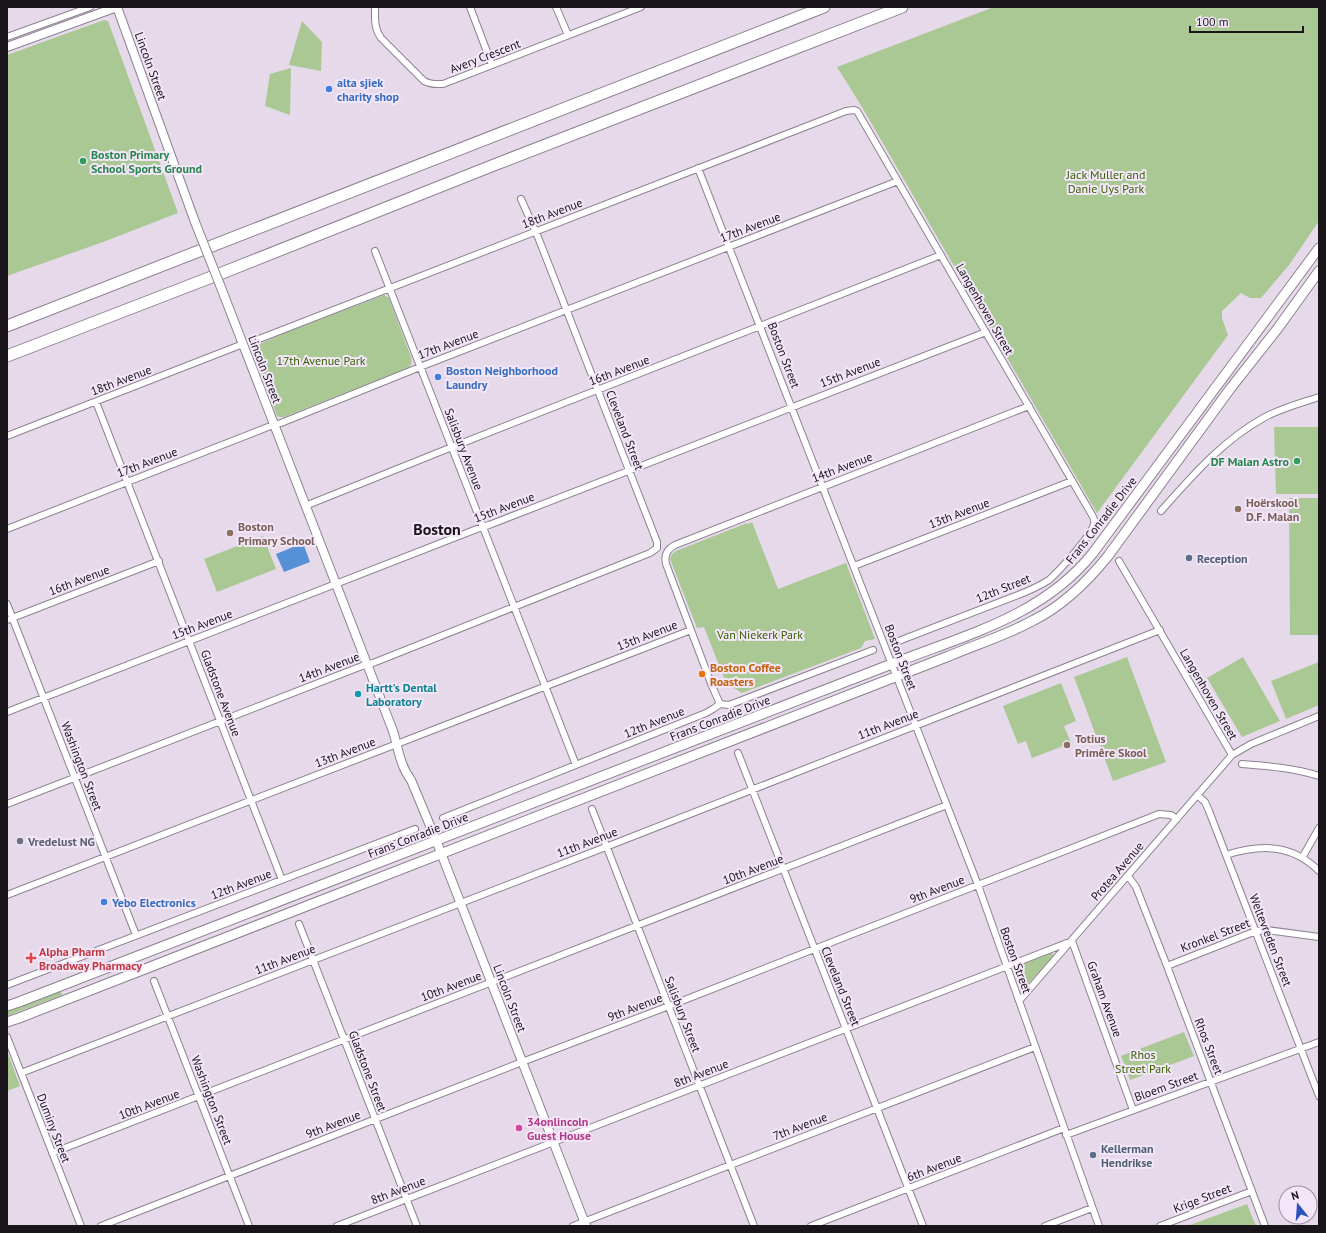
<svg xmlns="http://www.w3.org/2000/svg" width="1326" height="1233" font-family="'PT Sans',sans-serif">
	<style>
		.green { fill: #a9c893 }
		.water { fill: #5691d8 }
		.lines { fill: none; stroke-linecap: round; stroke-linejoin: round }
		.minor-casing { stroke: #8e8292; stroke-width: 8 }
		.tertiary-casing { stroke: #8e8292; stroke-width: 10 }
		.secondary-casing { stroke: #8e8292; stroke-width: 11 }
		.motorway-casing { stroke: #8e8292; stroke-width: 13 }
		.minor { stroke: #fff; stroke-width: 6 }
		.tertiary { stroke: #fff; stroke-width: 8 }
		.secondary { stroke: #fff; stroke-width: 9 }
		.motorway { stroke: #fff; stroke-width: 11 }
		.tertiary-bridge-casing { stroke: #8e8292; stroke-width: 10; stroke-linecap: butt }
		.tertiary-bridge { stroke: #fff; stroke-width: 8 }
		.shop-dot { fill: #3f7fe0; stroke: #f3e6f8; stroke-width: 1.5 }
		.leisure-dot { fill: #2e9e5b; stroke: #f3e6f8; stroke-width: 1.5 }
		.education-dot { fill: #8d6e63; stroke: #f3e6f8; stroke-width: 1.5 }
		.service-dot { fill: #5c6f8a; stroke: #f3e6f8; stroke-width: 1.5 }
		.food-dot { fill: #e8710a; stroke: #f3e6f8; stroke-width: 1.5 }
		.culture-dot { fill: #0f9aa8; stroke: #f3e6f8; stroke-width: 1.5 }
		.worship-dot { fill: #6b7280; stroke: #f3e6f8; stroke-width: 1.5 }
		.health-dot { fill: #e0444e; stroke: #f3e6f8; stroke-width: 1.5 }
		.hotel-dot { fill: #d1479c; stroke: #f3e6f8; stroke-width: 1.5 }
		.labels { text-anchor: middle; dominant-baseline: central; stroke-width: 4; stroke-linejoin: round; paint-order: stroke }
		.street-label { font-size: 12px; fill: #19151b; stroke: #f3e6f8 }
		.shop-label { font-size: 12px; font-weight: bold; fill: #366cbe; stroke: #f3e6f8; text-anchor: start }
		.leisure-label { font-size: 12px; font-weight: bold; fill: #27864d; stroke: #f3e6f8; text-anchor: start }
		.park-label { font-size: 12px; fill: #355f00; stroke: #f3e6f8 }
		.education-label { font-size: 12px; font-weight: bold; fill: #785e54; stroke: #f3e6f8; text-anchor: start }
		.service-label { font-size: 12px; font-weight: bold; fill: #4e5e75; stroke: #f3e6f8; text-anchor: start }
		.food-label { font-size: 12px; font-weight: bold; fill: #c56008; stroke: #f3e6f8; text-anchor: start }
		.culture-label { font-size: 12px; font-weight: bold; fill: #0d838f; stroke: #f3e6f8; text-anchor: start }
		.worship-label { font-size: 12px; font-weight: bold; fill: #5b616d; stroke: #f3e6f8; text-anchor: start }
		.health-label { font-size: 12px; font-weight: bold; fill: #be3a42; stroke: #f3e6f8; text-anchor: start }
		.hotel-label { font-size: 12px; font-weight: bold; fill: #b23c85; stroke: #f3e6f8; text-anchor: start }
		.district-label { font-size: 16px; font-weight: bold; fill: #19151b; stroke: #f3e6f8 }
	</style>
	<rect width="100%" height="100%" fill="#e6d9ea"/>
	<path class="green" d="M994,7H1319V221L1289,265L1261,298H1250L1241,293L1222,311V318L1228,335L1097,513L862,107L837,67Z
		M104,20L108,21L178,213L103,242L7,276V55Z
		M302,21L322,42L321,71L289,65Z
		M291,68L290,115L265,106L270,74Z
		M384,295L389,298L411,357C413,362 411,367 406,369L284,417H280L277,416L252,350L262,343L282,334Z
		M1274,427H1319V494H1276Z
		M1289,498H1319V635H1290Z
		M752,522L778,589L846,563L875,639L865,641L861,648L742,693L726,683L704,627L697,628L670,559L672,554L676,551L747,523L748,524Z
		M263,536L276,569L217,592L204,559Z
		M1127,657L1166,762L1113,781L1074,677Z
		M1243,657L1280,721L1242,737L1207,678Z
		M1319,662V705L1286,719L1271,681Z
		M1061,683L1076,721L1064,726L1071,743L1032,758L1026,741L1018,744L1003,706Z
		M1051,953L1053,954V956L1024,988L1021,989L1014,970L1016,967Z
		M61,991L62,995L7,1016V1011Z
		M1184,1032L1194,1056L1130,1080L1121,1056Z
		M7,1051L20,1086L7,1091Z
		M1247,1204L1256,1226H1190V1225Z"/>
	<path class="water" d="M303,543L310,562L284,572L276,554Z"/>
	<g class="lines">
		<g class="minor-casing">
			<path id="minor" d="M375,7C375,19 374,28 381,38L424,81C431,85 436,84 443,84L641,7
				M470,7L492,65
				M556,7L568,35
				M7,37L90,7
				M698,168L978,885L1099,1226
				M375,251L576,765
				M259,339L846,111L854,110L857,111L1092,515C1094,518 1095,521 1094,524C1092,535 1058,572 1049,580C1039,586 1029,591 1018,595L896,642
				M96,402L282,880
				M7,436L243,344
				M305,506L447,449L941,255
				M1161,511C1192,476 1223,440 1265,417C1282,408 1301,403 1319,397
				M7,529L268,427L281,423L425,365L898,181
				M1119,561L1232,755
				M854,566L1072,481
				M7,604L136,935
				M7,620L159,561
				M720,704L712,686L666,564C664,555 667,549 675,545L1029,406
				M720,704L729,705L873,650
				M7,712L482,527L489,525L986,332
				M738,753L923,1226
				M1242,764C1268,766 1294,768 1319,776
				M1197,795L1205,802L1209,811L1319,1096
				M7,804L362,666L373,663L650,553L657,548V542L538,237L521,199
				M592,809L754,1226
				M443,818L706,713L713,709L720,704
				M1226,855C1261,844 1292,844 1319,871
				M1302,858L1319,828
				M1128,876L1136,887L1167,966L1265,1226
				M7,895L691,630
				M299,924L417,1226
				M1167,966L1256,931L1267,930L1319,937
				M154,981L249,1226
				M7,985L415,829
				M1019,1001L1232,755L1251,744L1319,716
				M7,1037L81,1226
				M21,1073L611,845L1160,630
				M1066,1135L1319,1042
				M52,1153L947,805
				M101,1226L522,1062L669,1006L1159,814L1171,815L1177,819
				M337,1226L1072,941L1133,1110
				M573,1226L1035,1047
				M811,1226L1064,1128
				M1045,1226L1092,1208
				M1160,1226L1252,1191"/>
		</g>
		<g class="tertiary-casing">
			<path id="tertiary" d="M117,7L195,222
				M7,47L117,7
				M220,285L393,731C398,747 400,766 411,780L436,840L586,1226"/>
		</g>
		<g class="secondary-casing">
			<path id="secondary" d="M7,1006L19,1002L902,660C972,633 1044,614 1093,553L1319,248
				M7,1022L19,1018L949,656C977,644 1007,635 1034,620C1064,605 1087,582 1108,556L1230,389L1278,328L1319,271"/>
		</g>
		<g class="motorway-casing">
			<path id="motorway" d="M7,326L824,7
				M7,356L222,273L494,165L902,7"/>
		</g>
		<use href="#minor" class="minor"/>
		<use href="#tertiary" class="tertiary"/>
		<use href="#secondary" class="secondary"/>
		<use href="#motorway" class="motorway"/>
		<g class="tertiary-bridge-casing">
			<path id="tertiary-bridge" d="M195,222L220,285"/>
		</g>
		<use href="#tertiary-bridge" class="tertiary-bridge"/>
	</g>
	<g class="shop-dot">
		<circle cx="329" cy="89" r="4"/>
		<circle cx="438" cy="377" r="4"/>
		<circle cx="104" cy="902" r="4"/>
	</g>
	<g class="leisure-dot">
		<circle cx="83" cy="161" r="4"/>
		<circle cx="1297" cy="461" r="4"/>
	</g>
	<g class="education-dot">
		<circle cx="1238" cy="509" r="4"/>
		<circle cx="230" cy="533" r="4"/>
		<circle cx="1067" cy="745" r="4"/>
	</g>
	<g class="service-dot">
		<circle cx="1189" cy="558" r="4"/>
		<circle cx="1093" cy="1155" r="4"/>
	</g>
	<circle class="food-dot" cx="702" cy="674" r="4"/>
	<circle class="culture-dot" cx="358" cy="694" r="4"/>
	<circle class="worship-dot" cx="20" cy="841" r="4"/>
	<path class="health-dot" d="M29 952h4v4h4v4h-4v4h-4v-4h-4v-4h4z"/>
	<circle class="hotel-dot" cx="519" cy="1128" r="4"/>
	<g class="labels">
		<g class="street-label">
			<text transform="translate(485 56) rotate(-21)">Avery Crescent</text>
			<text transform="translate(151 66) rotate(70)">Lincoln Street</text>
			<text transform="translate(552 213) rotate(-21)">18th Avenue</text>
			<text transform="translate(750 227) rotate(-21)">17th Avenue</text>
			<text transform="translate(985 309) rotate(60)">Langenhoven Street</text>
			<text transform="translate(448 344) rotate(-21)">17th Avenue</text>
			<text transform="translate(784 355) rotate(69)">Boston Street</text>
			<text transform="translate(265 369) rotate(69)">Lincoln Street</text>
			<text transform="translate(619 370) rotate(-21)">16th Avenue</text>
			<text transform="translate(850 372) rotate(-21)">15th Avenue</text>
			<text transform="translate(121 380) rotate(-21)">18th Avenue</text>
			<text transform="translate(625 430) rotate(69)">Cleveland Street</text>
			<text transform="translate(464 449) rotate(69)">Salisbury Avenue</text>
			<text transform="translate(147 462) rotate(-21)">17th Avenue</text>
			<text transform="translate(842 467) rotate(-21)">14th Avenue</text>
			<text transform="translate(504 507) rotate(-21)">15th Avenue</text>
			<text transform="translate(959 513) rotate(-21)">13th Avenue</text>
			<text transform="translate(1101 520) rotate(-52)">Frans Conradie Drive</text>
			<text transform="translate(79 580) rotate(-21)">16th Avenue</text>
			<text transform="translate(1003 588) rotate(-22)">12th Street</text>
			<text transform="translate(202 624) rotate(-21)">15th Avenue</text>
			<text transform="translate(647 635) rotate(-21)">13th Avenue</text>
			<text transform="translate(901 657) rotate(69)">Boston Street</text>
			<text transform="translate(329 667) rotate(-21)">14th Avenue</text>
			<text transform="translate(221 693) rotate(69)">Gladstone Avenue</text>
			<text transform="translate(1209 694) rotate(60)">Langenhoven Street</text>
			<text transform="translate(720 718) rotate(-21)">Frans Conradie Drive</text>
			<text transform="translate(654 722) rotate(-22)">12th Avenue</text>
			<text transform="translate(888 724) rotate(-21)">11th Avenue</text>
			<text transform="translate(345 752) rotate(-21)">13th Avenue</text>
			<text transform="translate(82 766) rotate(69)">Washington Street</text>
			<text transform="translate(418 835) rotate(-21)">Frans Conradie Drive</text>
			<text transform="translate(587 842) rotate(-21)">11th Avenue</text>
			<text transform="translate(753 869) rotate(-21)">10th Avenue</text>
			<text transform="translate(1117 871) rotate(-49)">Protea Avenue</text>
			<text transform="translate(241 884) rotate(-21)">12th Avenue</text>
			<text transform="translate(937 889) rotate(-21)">9th Avenue</text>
			<text transform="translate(1215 935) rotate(-21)">Kronkel Street</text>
			<text transform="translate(1271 940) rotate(69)">Weltevreden Street</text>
			<text transform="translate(285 959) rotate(-21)">11th Avenue</text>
			<text transform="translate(1016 960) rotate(70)">Boston Street</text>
			<text transform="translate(451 986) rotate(-21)">10th Avenue</text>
			<text transform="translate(841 986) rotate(68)">Cleveland Street</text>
			<text transform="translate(510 998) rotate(69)">Lincoln Street</text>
			<text transform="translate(1105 999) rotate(70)">Graham Avenue</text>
			<text transform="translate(635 1007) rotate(-21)">9th Avenue</text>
			<text transform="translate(683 1014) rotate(69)">Salisbury Street</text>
			<text transform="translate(1209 1046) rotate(69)">Rhos Street</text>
			<text transform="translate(368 1071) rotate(69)">Gladstone Street</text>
			<text transform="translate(701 1073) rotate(-21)">8th Avenue</text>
			<text transform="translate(1166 1086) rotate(-20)">Bloem Street</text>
			<text transform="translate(212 1100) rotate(69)">Washington Street</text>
			<text transform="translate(149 1104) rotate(-21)">10th Avenue</text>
			<text transform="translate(333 1124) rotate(-21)">9th Avenue</text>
			<text transform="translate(800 1126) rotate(-21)">7th Avenue</text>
			<text transform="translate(54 1128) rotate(69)">Duminy Street</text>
			<text transform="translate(934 1167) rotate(-21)">6th Avenue</text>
			<text transform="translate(398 1190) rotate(-21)">8th Avenue</text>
			<text transform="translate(1202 1198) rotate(-21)">Krige Street</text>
		</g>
		<g class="shop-label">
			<text x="337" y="82">alta sjiek<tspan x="337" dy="14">charity shop</tspan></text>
			<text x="446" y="370">Boston Neighborhood<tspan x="446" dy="14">Laundry</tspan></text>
			<text x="112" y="902">Yebo Electronics</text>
		</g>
		<g class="leisure-label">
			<text x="91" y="154">Boston Primary<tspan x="91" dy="14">School Sports Ground</tspan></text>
			<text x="1289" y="461" text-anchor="end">DF Malan Astro</text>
		</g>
		<g class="park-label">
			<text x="1106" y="174">Jack Muller and<tspan x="1106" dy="14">Danie Uys Park</tspan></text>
			<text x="321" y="360">17th Avenue Park</text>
			<text x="760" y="634">Van Niekerk Park</text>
			<text x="1143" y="1054">Rhos<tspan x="1143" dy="14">Street Park</tspan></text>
		</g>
		<g class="education-label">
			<text x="1246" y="502">Hoërskool<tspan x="1246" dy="14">D.F. Malan</tspan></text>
			<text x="238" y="526">Boston<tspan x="238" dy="14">Primary School</tspan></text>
			<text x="1075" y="738">Totius<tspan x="1075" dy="14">Primêre Skool</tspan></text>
		</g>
		<g class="service-label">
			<text x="1197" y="558">Reception</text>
			<text x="1101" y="1148">Kellerman<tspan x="1101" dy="14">Hendrikse</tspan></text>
		</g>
		<g class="food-label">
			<text x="710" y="667">Boston Coffee<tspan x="710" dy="14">Roasters</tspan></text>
		</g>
		<g class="culture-label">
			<text x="366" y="687">Hartt's Dental<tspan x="366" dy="14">Laboratory</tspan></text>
		</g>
		<g class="worship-label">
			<text x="28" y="841">Vredelust NG</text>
		</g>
		<g class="health-label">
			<text x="39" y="951">Alpha Pharm<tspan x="39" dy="14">Broadway Pharmacy</tspan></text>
		</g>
		<g class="hotel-label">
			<text x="527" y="1121">34onlincoln<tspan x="527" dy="14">Guest House</tspan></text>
		</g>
		<g class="district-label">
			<text x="437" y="529">Boston</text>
		</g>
	</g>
	<rect width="1326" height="1233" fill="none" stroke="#19151b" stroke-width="16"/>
	<g transform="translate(1298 1205) rotate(343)"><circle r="19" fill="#f3e6f8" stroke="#9c92a0"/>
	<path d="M0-3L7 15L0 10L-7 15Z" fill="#2951c0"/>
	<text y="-6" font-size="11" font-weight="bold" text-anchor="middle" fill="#19151b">N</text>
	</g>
	<path d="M1190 26v6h113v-6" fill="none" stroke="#19151b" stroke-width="2"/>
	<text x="1196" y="26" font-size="12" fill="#19151b" stroke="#f3e6f8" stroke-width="3" paint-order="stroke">100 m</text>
</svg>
